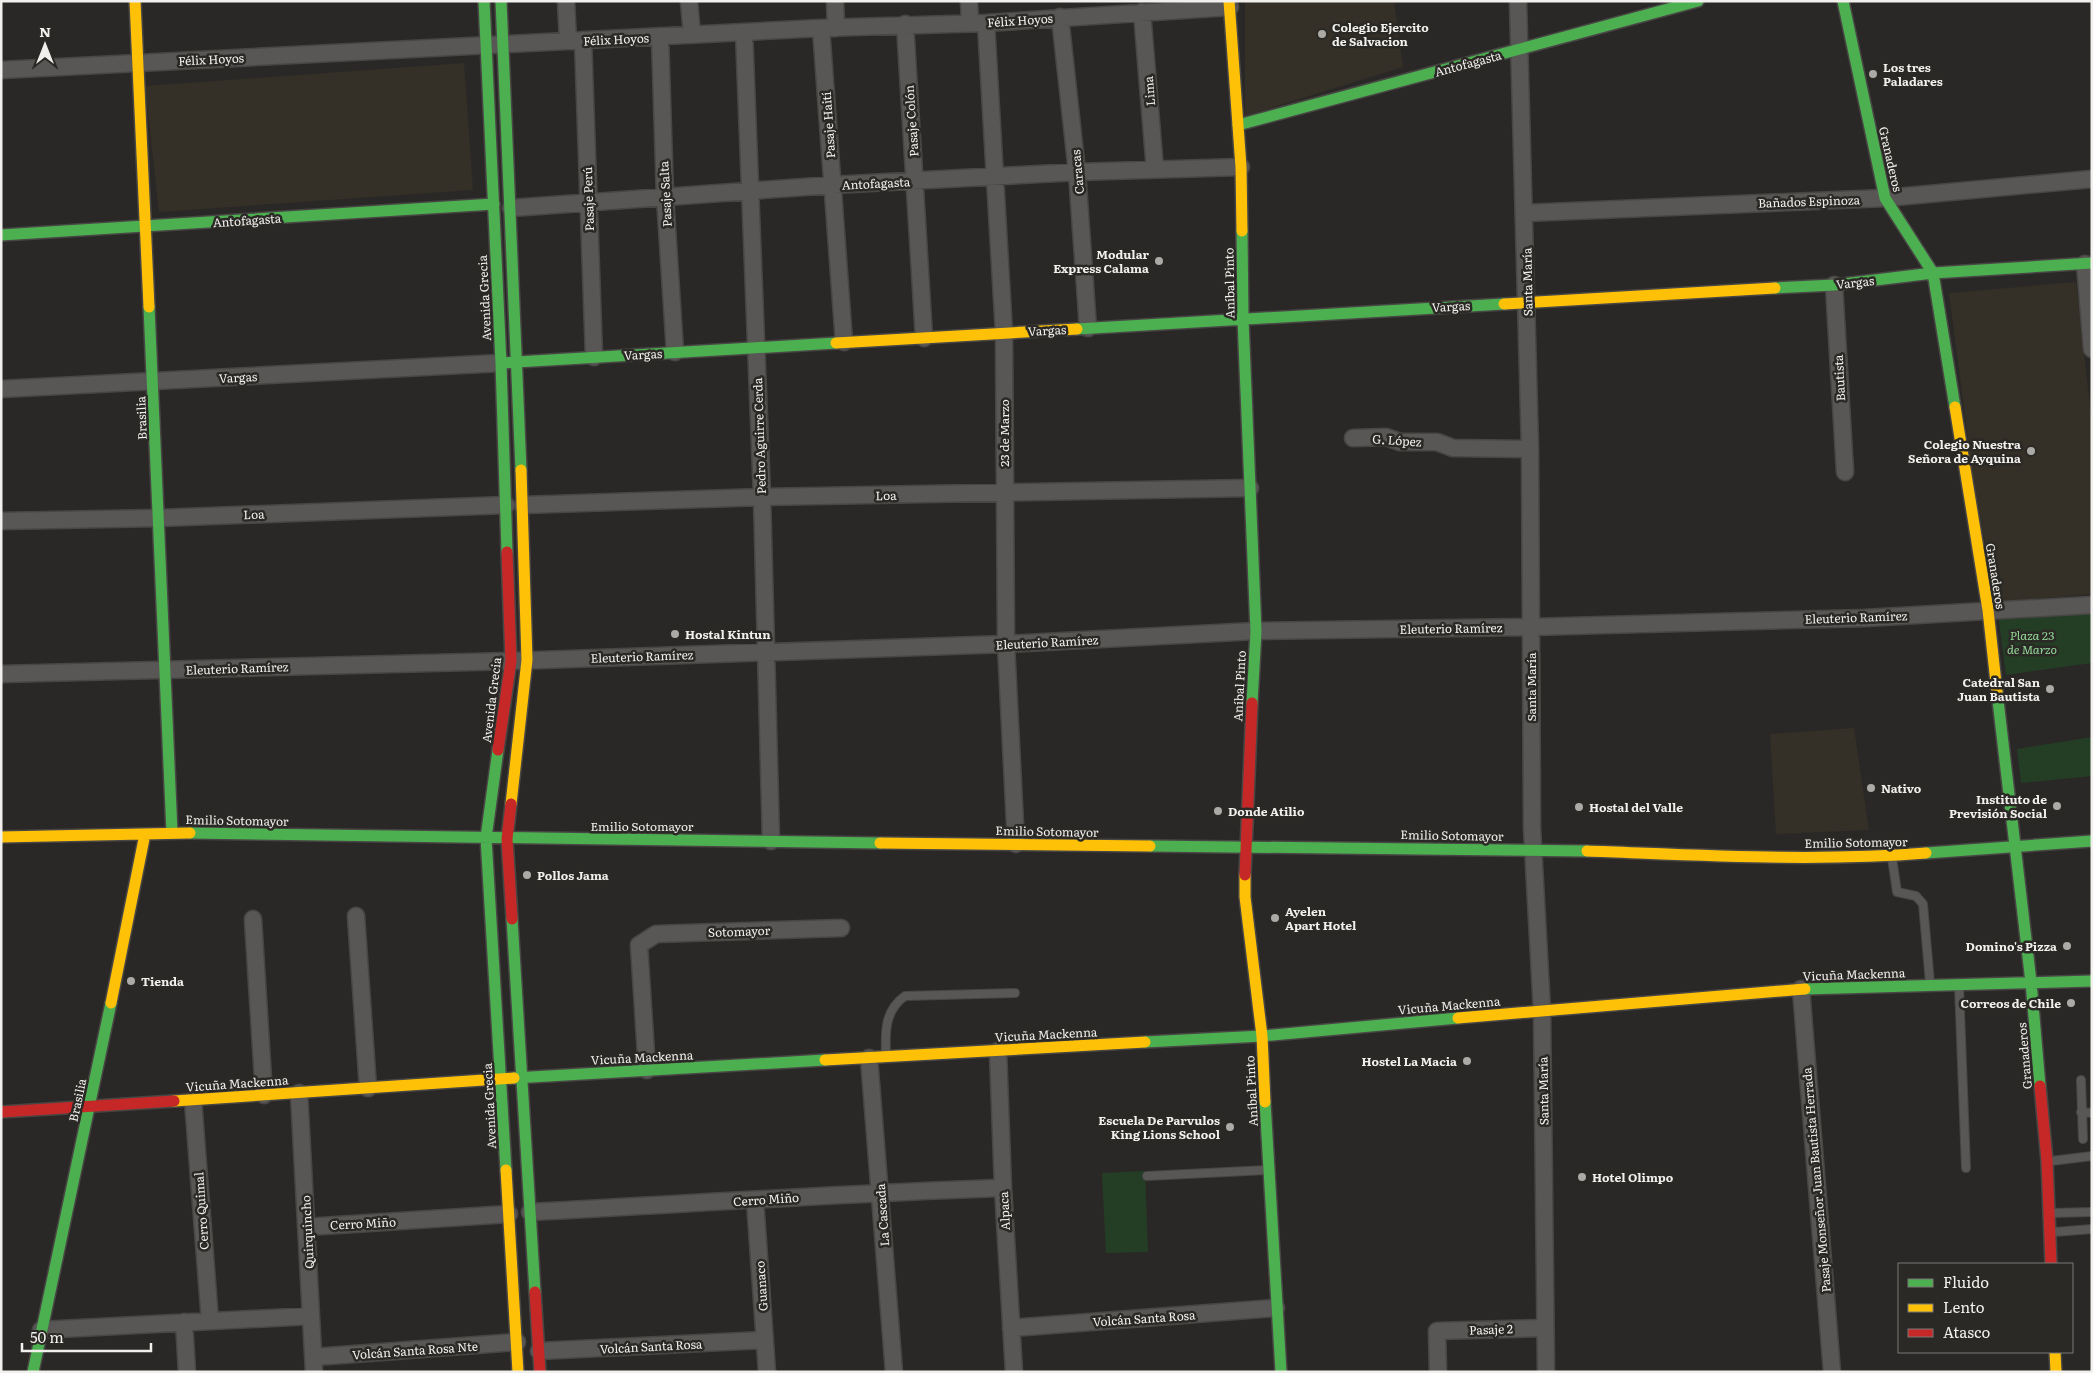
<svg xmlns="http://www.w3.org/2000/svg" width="2093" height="1373" font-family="Literata,serif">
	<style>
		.built { fill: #342f27 }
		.green { fill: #243e26 }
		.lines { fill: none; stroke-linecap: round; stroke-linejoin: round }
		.lane-casing { stroke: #484644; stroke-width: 10 }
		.street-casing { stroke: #484644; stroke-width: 19 }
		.fast-casing { stroke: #484644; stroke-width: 14 }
		.slow-casing { stroke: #484644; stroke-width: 14 }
		.jam-casing { stroke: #484644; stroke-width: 14 }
		.lane { stroke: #585756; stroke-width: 8 }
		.street { stroke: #585756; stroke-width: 16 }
		.fast { stroke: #4caf50; stroke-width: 11 }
		.slow { stroke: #ffc107; stroke-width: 11 }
		.jam { stroke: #c62828; stroke-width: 11 }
		.poi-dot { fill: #acaaa7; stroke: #2b2925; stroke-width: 2 }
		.labels { text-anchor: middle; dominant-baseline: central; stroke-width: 5; stroke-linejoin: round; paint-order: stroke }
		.street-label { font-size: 12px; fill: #f2f0ed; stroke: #2b2925 }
		.poi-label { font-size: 12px; font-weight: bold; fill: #f2f0ed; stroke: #2b2925; text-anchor: start }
		.park-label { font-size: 12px; font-style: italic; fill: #92d797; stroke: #2b2925 }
	</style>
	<rect width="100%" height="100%" fill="#2a2826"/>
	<path class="built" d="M1245,1H1394L1403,67L1245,116Z
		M464,63L473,190L159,212L145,86Z
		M2076,282L2092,424V594L1996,602L1973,478L1949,293Z
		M1854,728L1869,830L1776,834L1770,734Z"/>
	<path class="green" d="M2092,613V663L2006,675L1998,615Z
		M2092,737V776L2021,783L2017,749Z
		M1145,1171L1148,1252L1106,1253L1102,1173Z"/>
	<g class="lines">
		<g class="lane-casing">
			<path id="lane" d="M1892,858L1897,892L1916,896L1923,904L1930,983
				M1959,986L1966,1168
				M886,1054C885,1031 885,1010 905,996L1015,993
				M2081,1080L2083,1139
				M2081,1112L2092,1113
				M2051,1161L2092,1156
				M1147,1176L1267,1170
				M2051,1213L2092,1212
				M2054,1232L2092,1229"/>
		</g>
		<g class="street-casing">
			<path id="street" d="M566,1L568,41
				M689,1L692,35
				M835,1L836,28
				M969,1L970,22
				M1518,1L1530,449L1532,828L1542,1011L1546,1372
				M1142,12L1155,170
				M1060,17L1077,172L1088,328
				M986,23L1004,333L1006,644L1016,844
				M905,24L924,338
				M821,28L844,342
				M744,32L762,497L771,841
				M660,36L665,197L675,352
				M583,40L594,357
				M1,70L821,28L986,23L1230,7
				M511,208L832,185L1077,172L1241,167
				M1525,213L1885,198L2092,179
				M2085,264L2092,349
				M1834,285L1845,472
				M1,389L501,363
				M1353,438L1386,437L1400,442H1437L1453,448L1530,449
				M523,505L762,497L1250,488
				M1,521L159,518L506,505
				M1,674L511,661L1006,644L1256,631L1531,627L1865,618L2092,605
				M356,916L368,1088
				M253,919L264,1095
				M1801,989L1832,1372
				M998,1051L1003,1188L1014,1372
				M869,1058L894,1372
				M647,1070L639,945L656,934L841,928
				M299,1093L314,1372
				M193,1100L210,1321
				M755,1200L767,1372
				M530,1212C688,1204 845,1193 1003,1188
				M306,1227L509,1214
				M184,1322L187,1372
				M1011,1328L1276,1308
				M41,1330L311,1316
				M539,1351L764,1340
				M314,1357L517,1342
				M1438,1372L1437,1331L1545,1328"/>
		</g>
		<g class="fast-casing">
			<path id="fast" d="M484,1L501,363L507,552
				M501,1L521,470
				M1843,1L1885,198L1933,273L1955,407
				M1238,125L1698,1
				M1242,231L1243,319L1256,631L1252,703
				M1,235L494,204
				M1775,288L1834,285L1933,273L2092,263
				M149,307L172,833
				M1077,329L1504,304
				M501,363L836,343
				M1997,692L2031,982L2040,1086
				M498,750L486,838L506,1170
				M190,833L880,843
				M1150,846L1587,851
				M1926,853L2092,841
				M512,919L535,1292
				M1805,989L2092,981
				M1145,1042L1262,1036L1458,1018
				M514,1078L825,1060
				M1265,1102L1281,1372
				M33,1372L111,1003"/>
		</g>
		<g class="slow-casing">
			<path id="slow" d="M135,1L149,307
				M1229,1L1241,167L1242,231
				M1504,304L1775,288
				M836,343L1077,329
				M1955,407L1988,610L1997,692
				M511,804L527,660L521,470
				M1,837L190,833
				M880,843L1150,846
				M1587,851C1699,855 1813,862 1926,853
				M1245,875V897L1262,1036L1265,1102
				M111,1003L145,834
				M1458,1018L1805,989
				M825,1060L1145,1042
				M174,1101L514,1078
				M506,1170L518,1372
				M2055,1352L2056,1372"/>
		</g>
		<g class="jam-casing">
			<path id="jam" d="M498,750L511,661L507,552
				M511,804L507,839L512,919
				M1245,875L1252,703
				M2040,1086L2047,1161L2051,1264
				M1,1112L174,1101
				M535,1292L540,1372"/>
		</g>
		<use href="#lane" class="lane"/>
		<use href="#street" class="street"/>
		<use href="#fast" class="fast"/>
		<use href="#slow" class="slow"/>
		<use href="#jam" class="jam"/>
	</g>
	<g class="poi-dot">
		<circle cx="1322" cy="34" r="5"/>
		<circle cx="1873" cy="74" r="5"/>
		<circle cx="1159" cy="261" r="5"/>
		<circle cx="2031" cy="451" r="5"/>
		<circle cx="675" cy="634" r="5"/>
		<circle cx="2050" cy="689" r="5"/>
		<circle cx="1871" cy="788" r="5"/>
		<circle cx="2057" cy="806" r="5"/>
		<circle cx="1579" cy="807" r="5"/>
		<circle cx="1218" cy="811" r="5"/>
		<circle cx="527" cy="875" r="5"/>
		<circle cx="1275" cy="918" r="5"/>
		<circle cx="2067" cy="946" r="5"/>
		<circle cx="131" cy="981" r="5"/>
		<circle cx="2071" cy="1003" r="5"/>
		<circle cx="1467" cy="1061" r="5"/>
		<circle cx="1230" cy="1127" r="5"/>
		<circle cx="1582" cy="1177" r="5"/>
	</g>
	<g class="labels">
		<g class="street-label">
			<text transform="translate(1020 20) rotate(-4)">Félix Hoyos</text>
			<text transform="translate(616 39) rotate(-3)">Félix Hoyos</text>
			<text transform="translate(211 59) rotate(-3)">Félix Hoyos</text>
			<text transform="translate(1468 63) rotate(-15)">Antofagasta</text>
			<text transform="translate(1149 91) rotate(-95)">Lima</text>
			<text transform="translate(911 121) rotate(-94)">Pasaje Colón</text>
			<text transform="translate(828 125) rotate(-94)">Pasaje Haití</text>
			<text transform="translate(1891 159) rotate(77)">Granaderos</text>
			<text transform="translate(1077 172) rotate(-95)">Caracas</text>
			<text transform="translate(876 183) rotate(-3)">Antofagasta</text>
			<text transform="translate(665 194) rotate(-93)">Pasaje Salta</text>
			<text transform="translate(588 199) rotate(-92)">Pasaje Perú</text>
			<text transform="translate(1809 201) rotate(-2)">Bañados Espinoza</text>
			<text transform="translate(247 220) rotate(-4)">Antofagasta</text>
			<text transform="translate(1527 282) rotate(-91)">Santa María</text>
			<text transform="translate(1855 282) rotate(-6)">Vargas</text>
			<text transform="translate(1229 283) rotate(-91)">Aníbal Pinto</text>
			<text transform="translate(484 298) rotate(-93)">Avenida Grecia</text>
			<text transform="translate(1451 306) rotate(-3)">Vargas</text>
			<text transform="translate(1047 330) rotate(-3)">Vargas</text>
			<text transform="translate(643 354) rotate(-3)">Vargas</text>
			<text transform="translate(238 377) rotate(-3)">Vargas</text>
			<text transform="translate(1839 378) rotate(-93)">Bautista</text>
			<text transform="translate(141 418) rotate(-92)">Brasilia</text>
			<text transform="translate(1004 433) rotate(-90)">23 de Marzo</text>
			<text transform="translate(759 436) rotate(-92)">Pedro Aguirre Cerda</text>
			<text transform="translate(1397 440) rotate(4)">G. López</text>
			<text transform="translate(886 495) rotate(-1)">Loa</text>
			<text transform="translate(254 514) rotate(-2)">Loa</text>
			<text transform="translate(1996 576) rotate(81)">Granaderos</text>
			<text transform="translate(1856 617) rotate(-2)">Eleuterio Ramírez</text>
			<text transform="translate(1451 628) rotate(-1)">Eleuterio Ramírez</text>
			<text transform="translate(1047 642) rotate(-3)">Eleuterio Ramírez</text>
			<text transform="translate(642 656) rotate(-2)">Eleuterio Ramírez</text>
			<text transform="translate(237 668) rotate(-2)">Eleuterio Ramírez</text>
			<text transform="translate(1239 686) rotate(-87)">Aníbal Pinto</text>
			<text transform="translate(1531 687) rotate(-90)">Santa María</text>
			<text transform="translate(491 700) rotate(-83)">Avenida Grecia</text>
			<text transform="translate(237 820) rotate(1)">Emilio Sotomayor</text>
			<text x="642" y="826">Emilio Sotomayor</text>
			<text transform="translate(1047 831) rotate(1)">Emilio Sotomayor</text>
			<text transform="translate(1452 835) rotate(1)">Emilio Sotomayor</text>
			<text transform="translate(1856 842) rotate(-1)">Emilio Sotomayor</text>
			<text transform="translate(739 931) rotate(-2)">Sotomayor</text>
			<text transform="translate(1854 974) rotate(-2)">Vicuña Mackenna</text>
			<text transform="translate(1449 1005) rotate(-5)">Vicuña Mackenna</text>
			<text transform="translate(1046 1034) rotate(-3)">Vicuña Mackenna</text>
			<text transform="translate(2024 1056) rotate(-95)">Granaderos</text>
			<text transform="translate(642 1057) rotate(-3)">Vicuña Mackenna</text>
			<text transform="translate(237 1083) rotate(-4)">Vicuña Mackenna</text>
			<text transform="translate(1251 1091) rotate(-93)">Aníbal Pinto</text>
			<text transform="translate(1543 1091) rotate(-91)">Santa María</text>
			<text transform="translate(77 1100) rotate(-78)">Brasilia</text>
			<text transform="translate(489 1106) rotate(-93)">Avenida Grecia</text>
			<text transform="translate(1816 1180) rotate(-95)">Pasaje Monseñor Juan Bautista Herrada</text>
			<text transform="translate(766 1199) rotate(-4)">Cerro Miño</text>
			<text transform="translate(201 1211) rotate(-94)">Cerro Quimal</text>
			<text transform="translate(1004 1211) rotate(-93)">Alpaca</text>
			<text transform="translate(882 1215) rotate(-94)">La Cascada</text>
			<text transform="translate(363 1223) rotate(-3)">Cerro Miño</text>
			<text transform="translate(307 1232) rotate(-93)">Quirquincho</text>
			<text transform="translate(761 1286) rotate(-94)">Guanaco</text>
			<text transform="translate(1144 1318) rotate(-4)">Volcán Santa Rosa</text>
			<text transform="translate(1491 1329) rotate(-2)">Pasaje 2</text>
			<text transform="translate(651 1346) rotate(-3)">Volcán Santa Rosa</text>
			<text transform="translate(415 1350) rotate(-4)">Volcán Santa Rosa Nte</text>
		</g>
		<g class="poi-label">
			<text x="1332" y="27">Colegio Ejercito<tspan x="1332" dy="14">de Salvacion</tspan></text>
			<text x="1883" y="67">Los tres<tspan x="1883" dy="14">Paladares</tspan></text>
			<text x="1149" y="254" text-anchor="end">Modular<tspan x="1149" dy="14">Express Calama</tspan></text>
			<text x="2021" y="444" text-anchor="end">Colegio Nuestra<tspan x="2021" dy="14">Señora de Ayquina</tspan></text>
			<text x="685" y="634">Hostal Kintun</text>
			<text x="2040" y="682" text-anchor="end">Catedral San<tspan x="2040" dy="14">Juan Bautista</tspan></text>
			<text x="1881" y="788">Nativo</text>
			<text x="2047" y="799" text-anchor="end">Instituto de<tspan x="2047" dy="14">Previsión Social</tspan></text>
			<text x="1589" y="807">Hostal del Valle</text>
			<text x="1228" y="811">Donde Atilio</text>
			<text x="537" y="875">Pollos Jama</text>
			<text x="1285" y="911">Ayelen<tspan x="1285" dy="14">Apart Hotel</tspan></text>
			<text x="2057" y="946" text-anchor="end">Domino's Pizza</text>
			<text x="141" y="981">Tienda</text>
			<text x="2061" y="1003" text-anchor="end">Correos de Chile</text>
			<text x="1457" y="1061" text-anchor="end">Hostel La Macia</text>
			<text x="1220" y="1120" text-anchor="end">Escuela De Parvulos<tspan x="1220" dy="14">King Lions School</tspan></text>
			<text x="1592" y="1177">Hotel Olimpo</text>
		</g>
		<g class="park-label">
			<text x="2032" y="635">Plaza 23<tspan x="2032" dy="14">de Marzo</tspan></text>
		</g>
	</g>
	<rect width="2093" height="1373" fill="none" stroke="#f2f0ed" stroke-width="5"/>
	<rect x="1898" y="1263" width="175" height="90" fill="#2b2925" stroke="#7b7975"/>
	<rect x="1908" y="1279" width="25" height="8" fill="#4caf50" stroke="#7b7975"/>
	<text x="1943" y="1288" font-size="15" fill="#f2f0ed">Fluido</text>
	<rect x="1908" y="1304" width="25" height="8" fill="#ffc107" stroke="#7b7975"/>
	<text x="1943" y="1313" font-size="15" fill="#f2f0ed">Lento</text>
	<rect x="1908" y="1329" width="25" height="8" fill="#c62828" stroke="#7b7975"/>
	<text x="1943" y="1338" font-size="15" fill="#f2f0ed">Atasco</text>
	<g transform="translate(45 45)" stroke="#2b2925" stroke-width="4" paint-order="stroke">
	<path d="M0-4L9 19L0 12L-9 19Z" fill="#f2f0ed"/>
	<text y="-8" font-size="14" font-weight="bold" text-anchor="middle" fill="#f2f0ed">N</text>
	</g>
	<path d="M22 1343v8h129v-8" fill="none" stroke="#f2f0ed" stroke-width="2.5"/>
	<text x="30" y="1343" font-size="15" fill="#f2f0ed" stroke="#2b2925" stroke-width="4" paint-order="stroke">50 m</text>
</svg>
